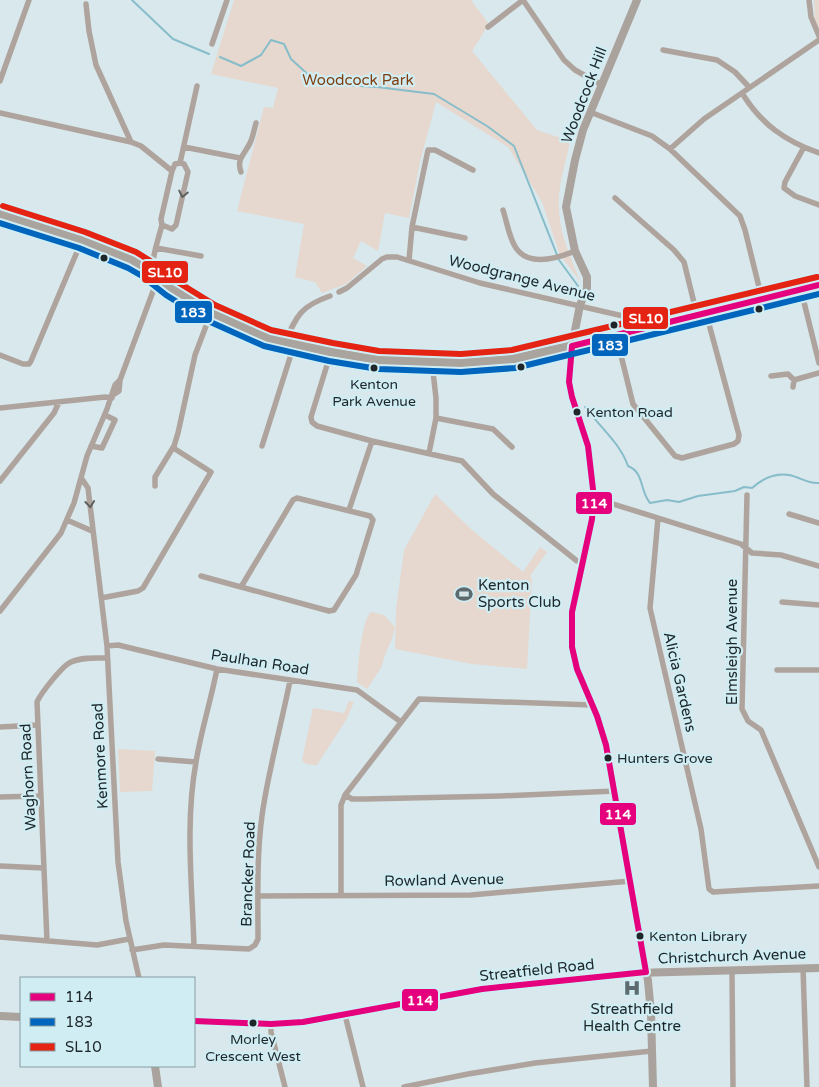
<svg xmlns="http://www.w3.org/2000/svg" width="819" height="1087" font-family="'Varela Round',sans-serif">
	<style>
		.green { fill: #e6d8ce }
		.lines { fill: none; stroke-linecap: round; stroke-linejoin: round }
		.stream { stroke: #87bdca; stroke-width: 2 }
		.street { stroke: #aea49d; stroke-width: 5.5 }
		.secondary { stroke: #aaa29c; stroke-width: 8 }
		.primary { stroke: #aaa49f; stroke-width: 9 }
		.bus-1-casing { stroke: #d0edf4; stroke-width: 10 }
		.bus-2-casing { stroke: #d0edf4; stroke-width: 10 }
		.bus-3-casing { stroke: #d0edf4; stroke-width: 10 }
		.bus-1 { stroke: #e5007d; stroke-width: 6 }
		.bus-2 { stroke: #0065bd; stroke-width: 6 }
		.bus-3 { stroke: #e42313; stroke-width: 6 }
		.oneway { stroke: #5e5f5e }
		.bus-dot { fill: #1d272a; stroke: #d0edf4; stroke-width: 2 }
		.labels { text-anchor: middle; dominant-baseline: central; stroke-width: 4.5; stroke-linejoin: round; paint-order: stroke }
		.bus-label { font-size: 14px; fill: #1d272a; stroke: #d0edf4; text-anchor: start }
		.park-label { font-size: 15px; fill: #814011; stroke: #d0edf4 }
		.street-label { font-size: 15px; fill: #1d272a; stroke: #d0edf4 }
		.poi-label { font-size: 15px; fill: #1d272a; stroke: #d0edf4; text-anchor: start }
		.line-badge { stroke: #d0edf4; stroke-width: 2 }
		.badge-label { font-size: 14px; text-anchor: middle; font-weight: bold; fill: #fff }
	</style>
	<rect width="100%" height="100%" fill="#d8e8ec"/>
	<path class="green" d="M234,0H471L488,23L484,32L472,51L537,130L570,141C566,163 557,187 559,210C560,235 571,258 580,281L560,255L542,202L508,147L436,102L420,162L409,218L385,213L378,251L361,241L353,258L367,266L346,284L322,293L315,282L295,277L304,224L237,211L264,107L273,108L278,88L211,74Z
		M814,0H819V30L815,20Z
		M435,494L471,529L523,572L540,547L547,552L530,576L532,579L527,669L472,664L395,649L396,609L404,550Z
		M371,612L384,615L395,627L392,639L386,652L381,668L367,689L357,682C358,667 361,621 371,612Z
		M349,701L354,702L346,720L317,765C311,765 306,765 302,760L313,708L344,713Z
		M118,749L155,751L152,791L120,792Z"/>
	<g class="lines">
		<path class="stream" d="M132,0L173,39L209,54
			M220,57L241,66L261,55L271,40L284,44L291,59L314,80L342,85L377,87L434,94L487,126L514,146L559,260L578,286
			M585,407C600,427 620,443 628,466C645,473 639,490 650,503L667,500L679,502L698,496L735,491L744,487L752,488C762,479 775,473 789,475C800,477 807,484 819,483"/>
		<path class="street" d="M523,0L564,60L575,70L602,85
			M809,0L811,17L819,36
			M86,4L89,31L96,65L131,142
			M488,27L523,0
			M212,44L227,0
			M663,50L717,60L735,72L749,87
			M0,81L29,0
			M742,93C761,124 785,141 819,153
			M590,112L652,136L670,149L740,216L745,230L760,291L764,299
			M0,113L131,142L141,146L172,171
			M184,147L240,158
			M804,147L785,182L784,188L795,196L819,205
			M670,149L704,119L819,40
			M180,163L197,86
			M241,172C236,159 245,154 250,143C253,137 254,130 256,123
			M615,198L674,250L684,262L697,315
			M503,210C507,222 509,238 516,248C529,267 558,258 575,251
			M0,225L4,215
			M412,227L465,238
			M156,248L201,256
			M409,260L412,227L428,150H435L473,170
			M801,290L819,363
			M339,292L347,288L382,259L387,257H397L480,283L636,319L645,322L650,327
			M616,335L633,404L675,456L682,458L734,444L738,441L739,435L706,313
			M285,342C297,315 301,306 330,296
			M331,352L311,417L312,422L317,426L372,441L462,461L493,494L577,561L583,563
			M0,355L23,364H29L31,361L82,240
			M771,376L788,374L794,380L793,387
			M794,380L819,373
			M113,395L119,391L120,380L155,286C149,262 156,248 162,225L161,219L172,171L175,164L180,163L184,164L188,172L176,225L172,229L162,225
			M0,408L105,397L112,398
			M436,418L493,429L512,447
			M91,446L102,448L115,420L105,415
			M262,446L294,345
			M429,453L436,418V398L432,363
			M82,479L88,488L107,646L118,862L126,921L139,978
			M0,481L54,413L59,402
			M155,486V477L174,446L178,433L195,355L211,313
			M747,495L742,709L748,721L761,730L819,867
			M594,498L741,544L752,553L781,555L819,566
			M349,510L372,441
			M789,514L819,523
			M658,518L650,608L701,829L709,889L713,892L819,886
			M67,520L92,531
			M201,576L329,611L334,610L356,575L373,520L370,516L297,498L293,500L241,587
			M101,598L138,591L143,588L211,472L175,449L174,446
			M782,602L819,605
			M0,611L61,533L74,503L87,456L107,409L115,385L120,380
			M107,646L118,645L217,669L357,690L401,722
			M777,670H819
			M0,727L37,725
			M158,759L196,762
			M345,795L352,799H364L500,796L615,791
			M0,797L41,796
			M0,866L44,868
			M341,894V805L345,795L419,699L592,705
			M258,896L471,895L631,881
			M0,937L97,945L129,939
			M47,941L37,702C41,693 62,666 71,662C82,657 96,658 107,658
			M194,946C192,884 185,823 196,762C201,731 211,700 217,669
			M132,950L164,945L249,949L255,945L258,939C258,892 256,844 265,797C272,758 282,720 290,681
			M803,968L807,1087
			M732,970L733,1087
			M345,1015L363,1087
			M271,1024V1032L285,1087
			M404,1087L468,1074L535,1063L652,1051"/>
		<path class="secondary" d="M637,0L583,130L575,160L566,207L575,251L587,277V288L580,305L572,346L569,382L572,397L588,446L594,498L592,519L572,612V647L577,669L597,716L606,745L648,981L651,1013L653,1087
			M0,1016L21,1017
			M194,1021L271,1024L303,1022L482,989L635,973L819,968
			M155,1066L158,1087"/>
		<path class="primary" d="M0,214L82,240L132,260L147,269L171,288L211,313L268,338L331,352L378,360L461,363L513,359L572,346L819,285"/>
		<g class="bus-1-casing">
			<path id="bus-1" d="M572,346L569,382L572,397L588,446L594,498L592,519L572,612V647L577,669L597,716L606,745L646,972
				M572,346L819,285
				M194,1021L271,1024L303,1022L482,989L646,972"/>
		</g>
		<g class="bus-2-casing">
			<path id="bus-2" d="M0,223L79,248L128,268L142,276L166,295L206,320L264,346L329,361L378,369L461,372L515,368L819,294"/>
		</g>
		<g class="bus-3-casing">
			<path id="bus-3" d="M3,206L85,232L136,252L152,262L176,281L215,305L271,330L333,343L379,351L461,354L512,350L817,277"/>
		</g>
		<use href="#bus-1" class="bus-1"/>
		<use href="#bus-2" class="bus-2"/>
		<use href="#bus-3" class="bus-3"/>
	</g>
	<defs><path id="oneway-chevron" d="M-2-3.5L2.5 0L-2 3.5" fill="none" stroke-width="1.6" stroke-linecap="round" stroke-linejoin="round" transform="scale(1.25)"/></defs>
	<g class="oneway">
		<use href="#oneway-chevron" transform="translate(183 194) rotate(102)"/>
		<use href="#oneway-chevron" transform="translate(90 504) rotate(84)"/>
	</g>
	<defs>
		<g id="stadium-bare" transform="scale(1.35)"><path d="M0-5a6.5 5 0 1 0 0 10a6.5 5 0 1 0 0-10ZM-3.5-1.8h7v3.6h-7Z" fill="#5e6b6e" stroke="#d0edf4" stroke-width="2.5" paint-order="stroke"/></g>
		<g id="hospital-bare" transform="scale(1.35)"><path d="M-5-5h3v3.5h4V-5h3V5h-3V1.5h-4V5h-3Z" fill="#5e6b6e" stroke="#d0edf4" stroke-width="2.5" paint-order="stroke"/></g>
	</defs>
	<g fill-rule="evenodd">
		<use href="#stadium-bare" x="464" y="594"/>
		<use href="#hospital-bare" x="632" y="988"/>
	</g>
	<g class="bus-dot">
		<circle cx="104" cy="258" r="4.5"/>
		<circle cx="759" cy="309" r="4.5"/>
		<circle cx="614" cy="325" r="4.5"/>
		<circle cx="521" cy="367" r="4.5"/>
		<circle cx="374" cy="368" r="4.5"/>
		<circle cx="577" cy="412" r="4.5"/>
		<circle cx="608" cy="758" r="4.5"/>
		<circle cx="640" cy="936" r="4.5"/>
		<circle cx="253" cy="1023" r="4.5"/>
	</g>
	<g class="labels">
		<g class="bus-label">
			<text x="374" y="384" text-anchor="middle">Kenton<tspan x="374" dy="17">Park Avenue</tspan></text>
			<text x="586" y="412">Kenton Road</text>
			<text x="617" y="758">Hunters Grove</text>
			<text x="649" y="936">Kenton Library</text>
			<text x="253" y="1039" text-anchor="middle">Morley<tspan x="253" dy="17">Crescent West</tspan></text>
		</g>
		<g class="park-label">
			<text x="358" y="80">Woodcock Park</text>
		</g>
		<g class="street-label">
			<text transform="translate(584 95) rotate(-69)">Woodcock Hill</text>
			<text transform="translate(522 278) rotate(14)">Woodgrange Avenue</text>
			<text transform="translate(732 642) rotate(-90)">Elmsleigh Avenue</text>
			<text transform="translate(260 662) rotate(9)">Paulhan Road</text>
			<text transform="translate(680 682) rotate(77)">Alicia Gardens</text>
			<text transform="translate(100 756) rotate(-93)">Kenmore Road</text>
			<text transform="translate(28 777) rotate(-93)">Waghorn Road</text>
			<text transform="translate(248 874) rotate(-88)">Brancker Road</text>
			<text transform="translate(444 880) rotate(-1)">Rowland Avenue</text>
			<text transform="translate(732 956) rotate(-2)">Christchurch Avenue</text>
			<text transform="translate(537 970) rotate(-6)">Streatfield Road</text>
		</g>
		<g class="poi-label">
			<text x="478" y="585">Kenton<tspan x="478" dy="17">Sports Club</tspan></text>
			<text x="632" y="1009" text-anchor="middle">Streathfield<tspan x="632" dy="17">Health Centre</tspan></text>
		</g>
	</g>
	<g class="line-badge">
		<rect x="141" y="260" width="48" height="24" rx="5" fill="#e42313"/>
		<rect x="174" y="300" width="39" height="24" rx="5" fill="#0065bd"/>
		<rect x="622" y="306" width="47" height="24" rx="5" fill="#e42313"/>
		<rect x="591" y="333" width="38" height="24" rx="5" fill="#0065bd"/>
		<rect x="575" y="491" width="38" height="24" rx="5" fill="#e5007d"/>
		<rect x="599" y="802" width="38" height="24" rx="5" fill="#e5007d"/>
		<rect x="401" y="988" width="38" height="24" rx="5" fill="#e5007d"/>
	</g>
	<g class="badge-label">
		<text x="165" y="277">SL10</text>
		<text x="193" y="317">183</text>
		<text x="646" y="323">SL10</text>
		<text x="610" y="350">183</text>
		<text x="594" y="508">114</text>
		<text x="618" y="819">114</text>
		<text x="420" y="1005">114</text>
	</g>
	<rect x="20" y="977" width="175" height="90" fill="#d0edf4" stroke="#889ea3"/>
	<rect x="30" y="993" width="25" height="8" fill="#e5007d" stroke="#889ea3"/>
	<text x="65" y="1002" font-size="15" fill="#1d272a">114</text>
	<rect x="30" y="1018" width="25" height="8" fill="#0065bd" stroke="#889ea3"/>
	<text x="65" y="1027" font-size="15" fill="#1d272a">183</text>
	<rect x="30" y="1043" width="25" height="8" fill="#e42313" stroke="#889ea3"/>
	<text x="65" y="1052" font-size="15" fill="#1d272a">SL10</text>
</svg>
